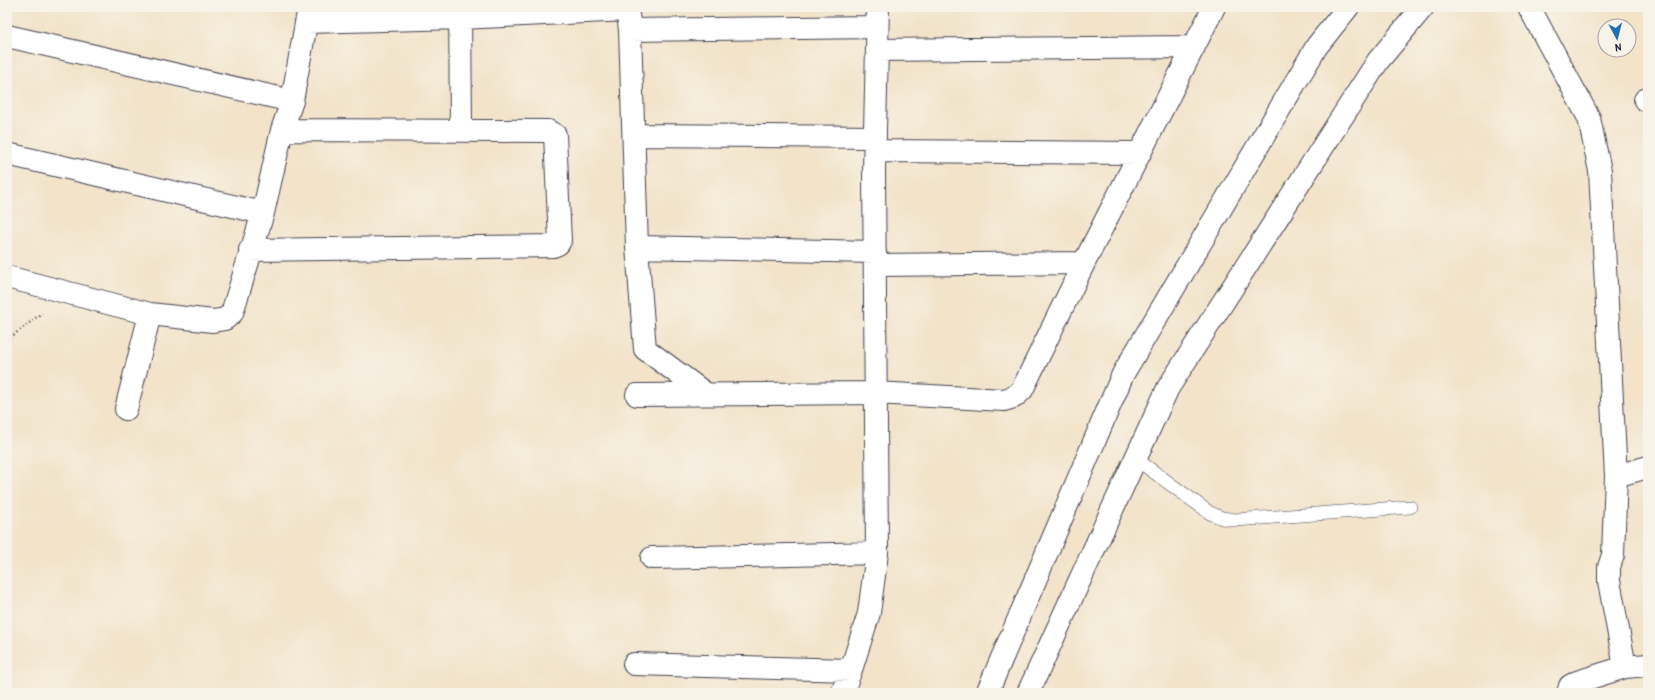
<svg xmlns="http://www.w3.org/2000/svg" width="1655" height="700" font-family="'Patrick Hand',sans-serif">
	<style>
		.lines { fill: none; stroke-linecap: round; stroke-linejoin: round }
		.service-casing { stroke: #413f50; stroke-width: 14 }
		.minor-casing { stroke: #413f50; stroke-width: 24 }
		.primary-casing { stroke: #413f50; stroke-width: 24 }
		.path { stroke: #413f50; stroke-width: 2.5; stroke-dasharray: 1 3; stroke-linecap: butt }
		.service { stroke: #fff; stroke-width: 13 }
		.minor { stroke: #fff; stroke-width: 22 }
		.primary { stroke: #fff; stroke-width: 22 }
	</style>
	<rect width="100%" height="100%" fill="#f7f3e8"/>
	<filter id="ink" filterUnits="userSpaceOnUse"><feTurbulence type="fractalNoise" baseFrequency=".025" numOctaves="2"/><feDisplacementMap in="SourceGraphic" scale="8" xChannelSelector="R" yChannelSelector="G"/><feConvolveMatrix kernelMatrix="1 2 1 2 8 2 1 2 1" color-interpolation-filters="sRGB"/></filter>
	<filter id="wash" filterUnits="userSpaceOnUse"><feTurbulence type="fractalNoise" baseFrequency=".012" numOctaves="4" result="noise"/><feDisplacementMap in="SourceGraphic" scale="16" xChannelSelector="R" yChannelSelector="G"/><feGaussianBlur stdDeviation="0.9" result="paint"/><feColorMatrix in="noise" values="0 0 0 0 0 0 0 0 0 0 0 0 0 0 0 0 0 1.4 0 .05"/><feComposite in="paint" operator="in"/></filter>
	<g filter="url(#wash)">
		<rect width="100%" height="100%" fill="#f2e3c9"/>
	</g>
	<g filter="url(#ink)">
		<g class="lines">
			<g class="service-casing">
				<path id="service" d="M1136,459L1210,513L1222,518L1235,520L1410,507"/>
			</g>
			<g class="minor-casing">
				<path id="minor" d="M460,7L461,131
					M627,7L630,30L637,247L875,252
					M1529,7L1589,118L1600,171L1616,476L1648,467
					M306,22L460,18L627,10
					M630,30L877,27
					M7,36L292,101
					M877,50L1194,47
					M1645,100L1648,99
					M634,135L875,137
					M875,151L1140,153
					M7,154L263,213
					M637,247L645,349L706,394
					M250,250L553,246L558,244L560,241L555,135L548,131L282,130
					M875,265L1084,263
					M7,277L150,314L213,321L225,319L232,313L263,213L282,130L292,101L309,7
					M637,395L875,393L1004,400L1014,397L1022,390L1084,263L1214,7
					M126,409L150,314
					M1616,476L1613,555L1609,567V581L1625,667
					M652,558L877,553
					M634,664L851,670L869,613L877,553L874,171L878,7
					M842,693L851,670
					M1568,693L1570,686L1577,682L1625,667L1648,665"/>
			</g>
			<g class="primary-casing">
				<path id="primary" d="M987,693L1123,374L1317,46L1348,7
					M1028,693L1168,388L1378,61L1423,7"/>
			</g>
			<path class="path" d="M7,340L42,313"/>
			<use href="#service" class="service"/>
			<use href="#minor" class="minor"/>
			<use href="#primary" class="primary"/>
		</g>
	</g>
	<rect width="1655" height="700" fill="none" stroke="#f7f3e8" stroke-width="24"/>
	<g transform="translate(1617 38) rotate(173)"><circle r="19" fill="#f7f3e8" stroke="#a29fa3"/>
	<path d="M0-3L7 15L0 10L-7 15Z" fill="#1f6fb2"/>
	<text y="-6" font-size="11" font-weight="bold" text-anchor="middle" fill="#22223b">N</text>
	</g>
</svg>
